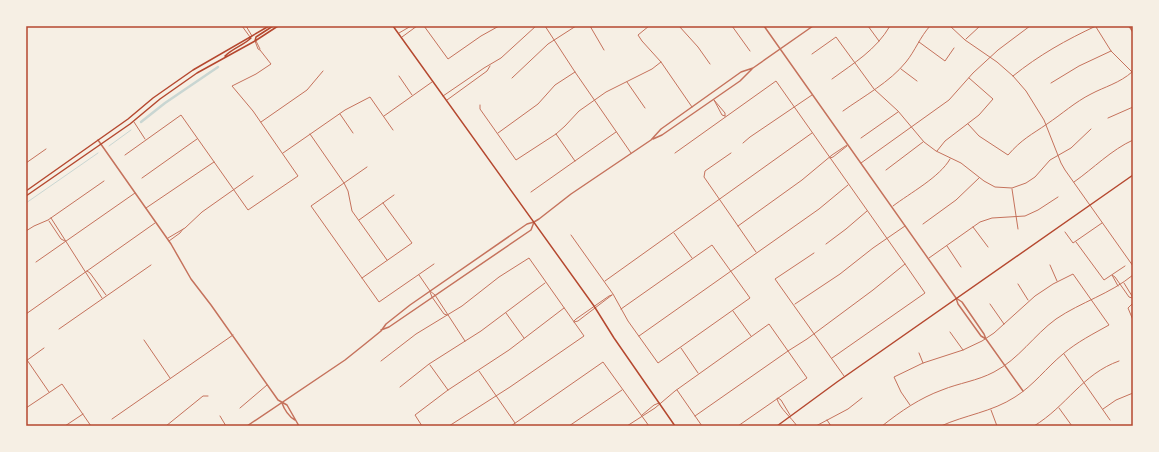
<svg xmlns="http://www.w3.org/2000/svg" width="1159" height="452" font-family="'Exo 2',sans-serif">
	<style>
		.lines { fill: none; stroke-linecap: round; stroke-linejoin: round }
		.stream { stroke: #c9d6d2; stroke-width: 1 }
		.canal { stroke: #c9d6d2; stroke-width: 2.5 }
		.minor { stroke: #c5725c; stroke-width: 1 }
		.tertiary { stroke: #c5725c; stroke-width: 1.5 }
		.secondary { stroke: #b5482f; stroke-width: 1.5 }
		.rail { stroke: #cf8b77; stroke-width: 1 }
		.neatline { fill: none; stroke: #b5482f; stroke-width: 1.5 }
	</style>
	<rect width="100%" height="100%" fill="#f6efe4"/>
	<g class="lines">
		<path class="stream" d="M109,146L131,130
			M26,203L98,153"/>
		<path class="canal" d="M141,122L165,103L218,67"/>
		<path class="minor" d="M242,26L250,37
			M246,26L252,36
			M424,26L448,59L481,36L499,26
			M545,26L575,72L631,153
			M590,26L604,50
			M649,26L638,35L642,41L661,62L692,107
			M679,26L698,47L710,64
			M732,26L750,51
			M868,26L879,41
			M950,26L965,40L997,62L1013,76L1026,91L1044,120L1061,163L1065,170L1133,266
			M1096,27L1111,51L1133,73
			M399,33L411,26
			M402,37L417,26
			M966,39L980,26
			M256,41L260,49
			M919,42L945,61L954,48
			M812,54L836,37L874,89L898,111L924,142L936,151L961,163L984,181L995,187L1012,188L1026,183L1035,177L1050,160L1071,148L1091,129
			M901,69L917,81
			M399,76L412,95
			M1013,76C1039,55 1066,40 1096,26
			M512,78L548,44L576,26
			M832,79C854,63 876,50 890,26
			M627,82L645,108
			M1051,83L1079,66L1111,51
			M443,96L484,68L501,58L536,26
			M447,100L487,71L490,66
			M714,100L722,115L725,116
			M714,100L725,113V116
			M480,105V109L516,160L556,134L565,126L579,111L606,92L652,69L661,62
			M843,111C864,96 890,82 906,62C915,51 920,37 930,26
			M340,114L353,133
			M384,116L432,82
			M1108,118L1133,107
			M134,122L145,139
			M261,122L307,90L323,71
			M968,124L979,136L1008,155C1022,139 1031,135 1047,124C1062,114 1075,102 1091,94C1104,87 1120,83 1132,72
			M498,133L538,104L555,85L575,72
			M310,134L344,183L348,191L352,211L387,260
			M556,134L575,161
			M861,138L898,112
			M743,143L750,137L812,95
			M937,151L945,141L979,115L993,99L969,78
			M283,153L345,110L370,97L393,130
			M675,153L776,81L905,264L925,293L832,358
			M731,153L705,171L704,177L756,252
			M125,155L181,115L248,210L298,176L253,111L232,86L256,74L271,64L260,50L258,49L255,41
			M830,158L833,157L847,146
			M26,163L46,149
			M861,163L949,100L973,73L998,50L1030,26
			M367,167L311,206L379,302L434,264
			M886,170L923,142
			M142,178L197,139
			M1074,182C1094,168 1111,150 1133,140
			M1012,189L1018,229
			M531,192L616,132
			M893,206C910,193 940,177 950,159
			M146,208L214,162
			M51,218L102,298
			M359,220L394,195
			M49,221L61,239L65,241
			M923,224L956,200L979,178
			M738,226L802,180L832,155L847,145
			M973,227L988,247
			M26,231L34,226L48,220L104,181
			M1065,232L1073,243L1102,223
			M674,233L692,258
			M571,235L613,294L628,321L658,363L750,298L712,245L621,309
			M168,238L185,228L202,212L253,176
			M169,241L180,233L183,229
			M1076,242L1104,280L1125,266
			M826,244L846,229L867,211
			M947,246L961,267
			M814,253L775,279L844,376
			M929,258L980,222L992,218L1025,216L1038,210L1058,197
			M36,262L135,193
			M1050,265L1057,281
			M87,271L90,273L106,295
			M419,275L430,291L435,295L465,341
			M362,278L412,243L383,203
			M605,281L812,133
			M1124,283L1132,296L1133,300
			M1018,284L1028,300
			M1118,286L1112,275L1115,277L1129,297L1132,298
			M430,292L432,297L444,314L447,315
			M1133,303L1128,308L1133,320
			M795,304L840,274L873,248L905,226
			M990,304L1004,324
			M733,311L751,336
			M506,313L524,338
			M26,314L155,223
			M574,321L576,319L609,296L612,295
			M574,322L578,321L612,295
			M59,329L151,265
			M950,332L963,350
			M639,336L819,209L848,185
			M144,340L170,378
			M681,348L698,373
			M919,353L923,363
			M1064,354L1110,420
			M27,360L49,392
			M26,361L44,348
			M381,361L416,334L462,306L499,277L529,258L584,336L510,387L449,426
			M430,365L448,390
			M479,371L515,423
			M400,387L429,364L481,331L545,283
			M677,390L702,426
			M778,398L781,400L790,415
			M777,399C780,409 791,417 797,426
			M910,405L901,392L894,377L923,363L963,350L982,341L994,333L1035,296L1053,284L1073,274L1109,325C1093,334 1077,342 1063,354C1046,368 1034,385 1015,397C992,412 965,415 941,426
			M26,408L62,384L91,426
			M240,408L267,385
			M1059,408L1072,426
			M1103,409L1116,400L1133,393
			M991,410L997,426
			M642,415L654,405L659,403
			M220,416L226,426
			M695,416L788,351L807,339L873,290L905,264
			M112,419L233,335
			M827,420L831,426
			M65,426L83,414
			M166,426L203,396H208
			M422,426L415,415L448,390L509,350L564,308
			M511,426L603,362L649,426
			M569,426L622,390
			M627,426L655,408L675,391L769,324L807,378L738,426
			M816,426L848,409L862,398
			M882,426C901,411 920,398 942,390C959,383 977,381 994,372C1019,359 1034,335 1056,319C1081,302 1110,294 1133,275
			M1034,426C1067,406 1082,374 1119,361"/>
		<path class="tertiary" d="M764,26L956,298L962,302L984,334L986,339L1023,391
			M1129,26L1133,32
			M653,139L662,135L740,81L752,69
			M98,140L171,244L191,279L211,305L278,400L287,405L299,426
			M956,298L958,304L981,336L986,339
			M381,330L389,327L531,230L534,222
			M282,403C284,409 289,417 295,420
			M247,426L345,360L365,344L381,331L386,324L410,305L527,224L534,222L539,219L571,194L651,140L661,129L741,72L753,68L813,26"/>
		<path class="secondary" d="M393,26L594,306L614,338L675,426
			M255,41L256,37L273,26
			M225,56C233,48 244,45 251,38
			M26,191L128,119L153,98L193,70L269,26
			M26,196L130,124L160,99L197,73L255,41L278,26
			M777,426L837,382L1133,175"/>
		<path class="rail" d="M1130,426L1133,425"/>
	</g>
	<rect width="1159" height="452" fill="none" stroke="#f6efe4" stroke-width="54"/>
	<rect x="27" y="27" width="1105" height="398" class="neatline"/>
</svg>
